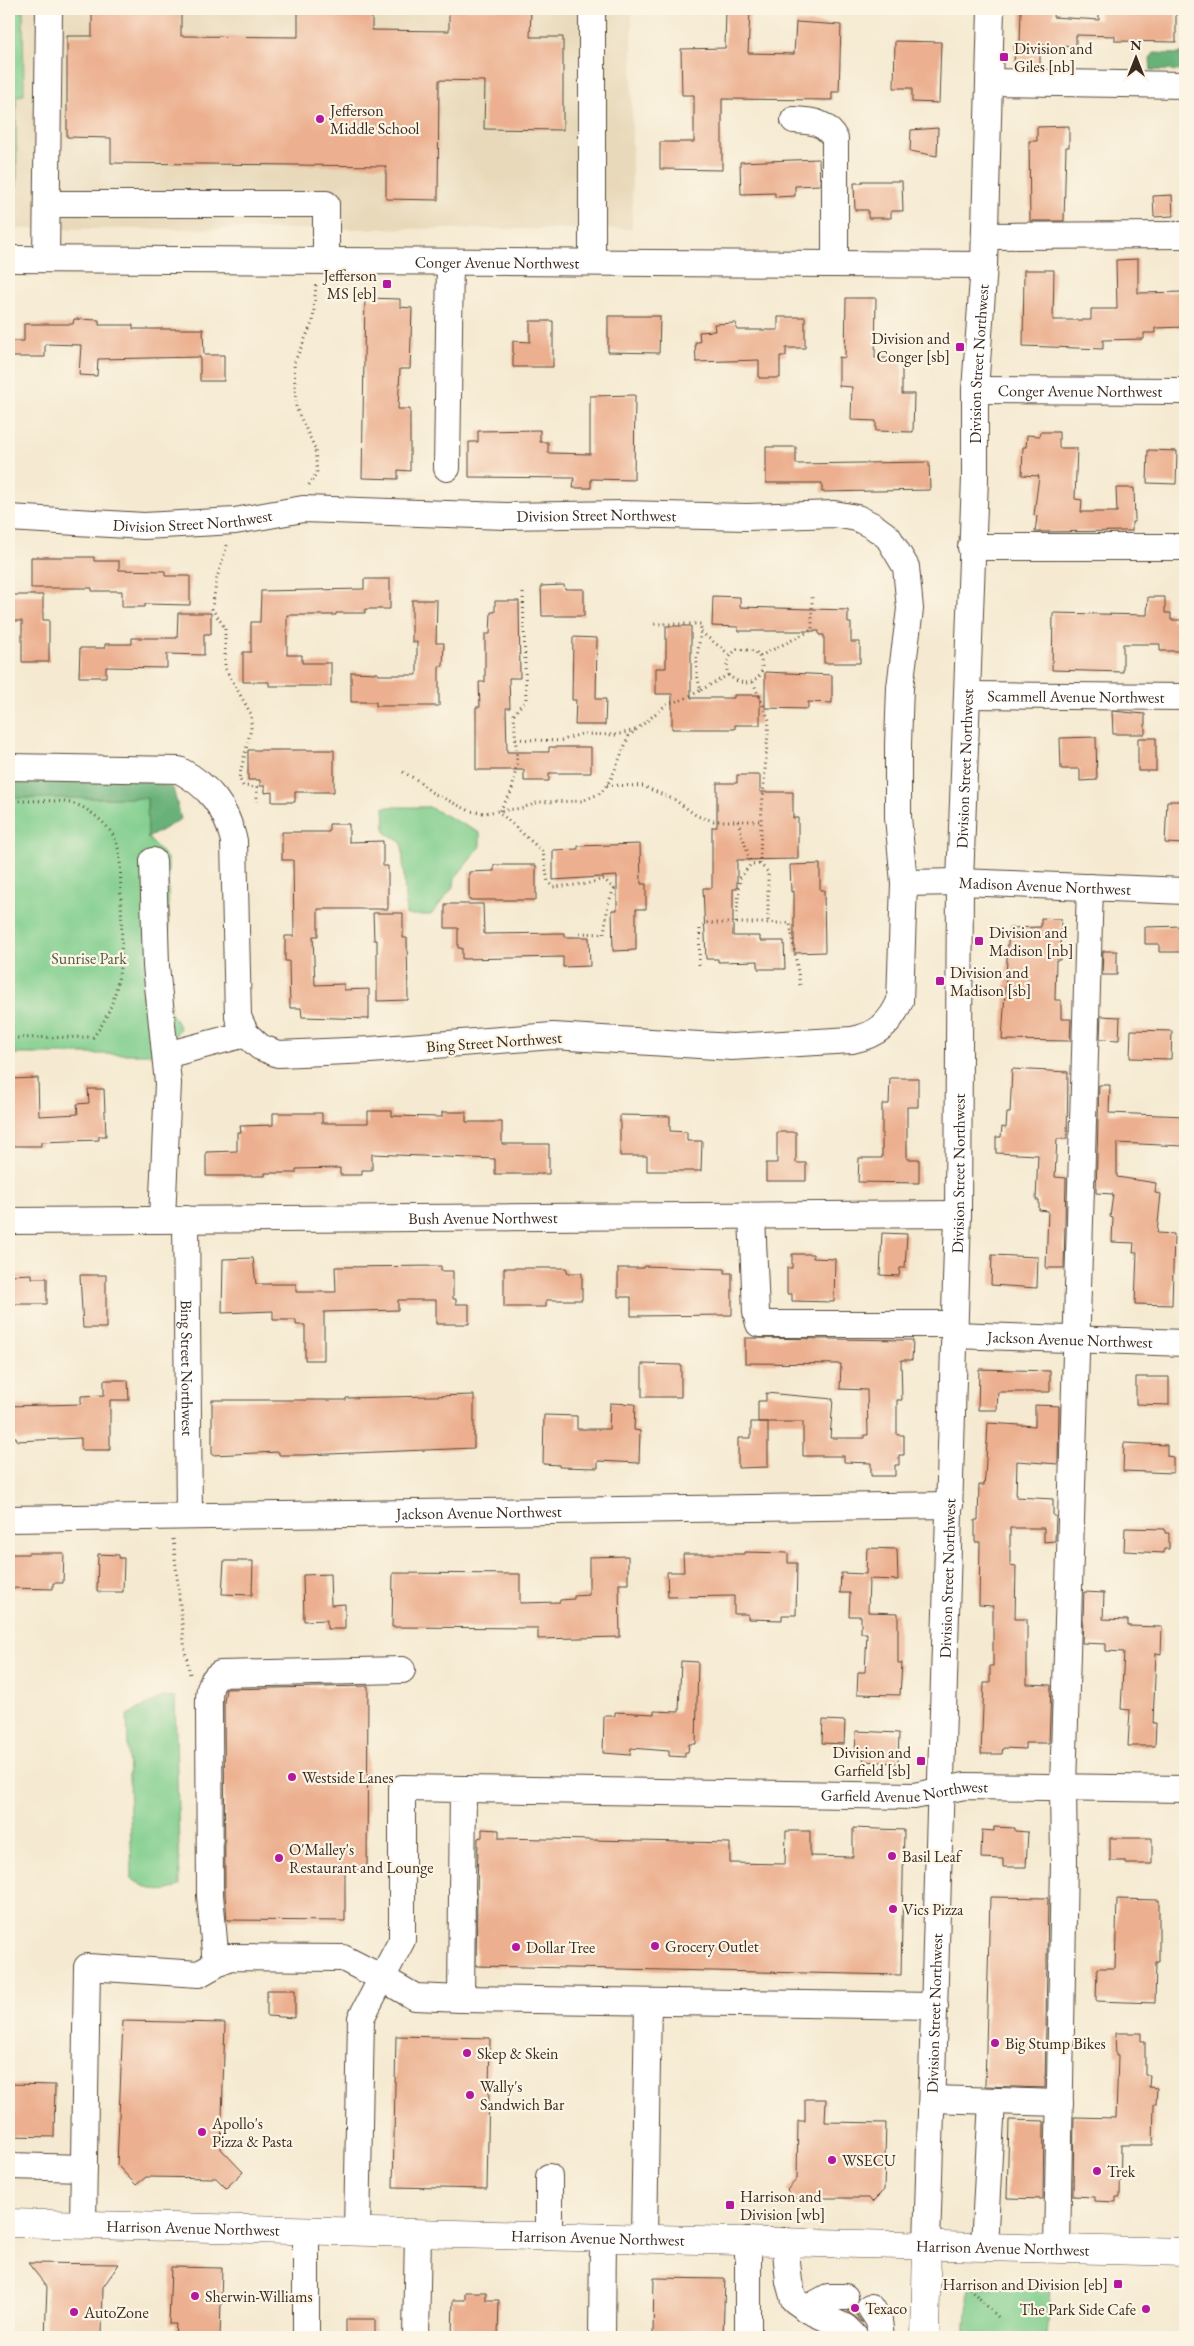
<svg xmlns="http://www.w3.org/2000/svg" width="1194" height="2346" font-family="'EB Garamond',serif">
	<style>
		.built { fill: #e8d9ba }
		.green { fill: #80ce8d; stroke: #5e7c56 }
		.forest { fill: #68b178; stroke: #526e4b }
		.building { fill: #ecb090 }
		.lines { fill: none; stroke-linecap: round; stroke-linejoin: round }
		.minor-casing { stroke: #574739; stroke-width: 28 }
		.major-casing { stroke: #574739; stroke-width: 29 }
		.path { stroke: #574739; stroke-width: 3; stroke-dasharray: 1 4; stroke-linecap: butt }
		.minor { stroke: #fff; stroke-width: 26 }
		.major { stroke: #fff; stroke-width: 28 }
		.poi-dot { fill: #b5179e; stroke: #fcf5e5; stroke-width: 2 }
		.labels { text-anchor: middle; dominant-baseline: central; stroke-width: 4.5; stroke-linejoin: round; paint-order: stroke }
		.poi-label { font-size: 16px; fill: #3b2a1e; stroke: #fcf5e5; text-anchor: start }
		.street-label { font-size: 16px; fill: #3b2a1e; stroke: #fcf5e5 }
		.park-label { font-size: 16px; fill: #505b3f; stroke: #fcf5e5 }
	</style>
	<rect width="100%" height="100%" fill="#fcf5e5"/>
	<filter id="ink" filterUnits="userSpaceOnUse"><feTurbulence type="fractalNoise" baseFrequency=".02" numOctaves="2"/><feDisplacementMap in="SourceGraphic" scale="10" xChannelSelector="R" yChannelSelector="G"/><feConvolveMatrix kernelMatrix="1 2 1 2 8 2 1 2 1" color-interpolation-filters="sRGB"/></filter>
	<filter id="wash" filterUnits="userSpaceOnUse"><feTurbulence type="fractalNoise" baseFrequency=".0096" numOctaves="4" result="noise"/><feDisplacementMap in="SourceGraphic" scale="20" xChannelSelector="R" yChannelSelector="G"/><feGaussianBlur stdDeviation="1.12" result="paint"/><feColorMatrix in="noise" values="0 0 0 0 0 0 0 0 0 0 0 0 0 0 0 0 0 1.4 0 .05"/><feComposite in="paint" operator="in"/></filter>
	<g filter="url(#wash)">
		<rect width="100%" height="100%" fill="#f5ead1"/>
		<path class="built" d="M9,9H632V229H9Z"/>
		<path class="green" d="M9,9H23L24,95L16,96L17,186L9,196Z
			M9,798H147L148,838L168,859L170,1011L180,1028L163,1054H9Z
			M384,807H429L480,833V847L455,878L454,886L431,915H406L402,843L385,832Z
			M162,1697L175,1698L180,1886C160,1895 149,1890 132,1879L127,1715Z
			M969,2287L1051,2288L1047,2337H965Z"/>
		<path class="forest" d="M1185,48V71L1151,70L1150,59L1154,53L1180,54Z
			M9,775L130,776L173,788L181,819L148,838L147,798H9Z"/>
		<g id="blocks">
			<path class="building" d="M92,9H181V36L298,37V9H372V30L449,31V9H531L530,37H563V130L484,129L485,81L439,80L438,200L386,199V166L111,163V138L67,137V36H92Z
				M1021,9H1054L1053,17L1099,20V9H1176V42L1115,41V36L1076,35V47L1040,45V68L1014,67L1015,42H1020Z
				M726,10L750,11L748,53L794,54L796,22L841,25L839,92H832V100L722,99V170L660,169V142H694V95H682L681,49L725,48Z
				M895,41L941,42L939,103L912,102V88H894Z
				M1069,126V147H1066L1064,221H1030L1029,141H1037V127Z
				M938,128L937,156L910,151L911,130Z
				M819,159L820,185L795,186V196L775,197V193L741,194L740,162Z
				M862,181H902L903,211H891V218H868V210H855L854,183H862Z
				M1172,195L1173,216L1154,217L1153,196Z
				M1138,259V293L1185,292V327L1155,328V333H1144V339L1103,340V349L1023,346L1024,270H1054L1053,320H1091V309H1117L1116,260Z
				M365,298L400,299V307L412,308L410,369H400L398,409H410V471L398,470V479L362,478Z
				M846,298H876L875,358H902V394H914L913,432L876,431V421L851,420L852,387L839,386V357L845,358Z
				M608,316H660L659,353L608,352Z
				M778,317H805V348H786V356H780V378H759V360L696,362L695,342H700L699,332L715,331L714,324L736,323L737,330H778Z
				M74,319L99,320V325H133V329H203L204,355H224V381H200V357L98,359L97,376L79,375L81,345L45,344V357H9V341H24V324H73Z
				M530,321H553V367H513V341L530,342Z
				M635,395L634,480L591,479V488H573L574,478L469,477V442H478V431L540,430V442H548V453L590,454V396Z
				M1041,432H1059V448H1077L1075,499L1082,500L1081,512H1117L1116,488H1134L1135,522H1132V531L1035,532L1037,516L1034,515L1039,476L1022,475L1023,447H1026L1027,435L1040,436Z
				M766,447H796V464L929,462L930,490L822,492V483H766Z
				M1148,450L1177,451L1176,484L1147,483Z
				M31,557H94V561H119V570L165,571V576H190V605L145,604V607H122V591H92V588H31Z
				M364,579H390V609H365V613H336V615H287V655H302V663H331V686H269V682H243V652H251V622H260L261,591L364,589Z
				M564,585L565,589H584V616H542L541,586Z
				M13,595H43V620H49V662H22V621H13Z
				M713,596L740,597V607L848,610V623H851V642H860V663H824V635H819V631H738V627L712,626Z
				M1148,597H1165V613H1171V620H1185V651H1160V644H1123V672L1052,670L1053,613L1147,615Z
				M412,600H437L436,643H444L443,666H439V706H376V702H351V672L378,673V675H417V642H412Z
				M495,601H519L520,678H509L510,708H506L507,752H549V747H591V773H549V781H524V770H476V707H480L479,682H485V634H490L491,612H495Z
				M178,613H211V634H204V655L167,654V668L106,667V677H79L80,648H105V644H132V638H177Z
				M666,626H691V698H734V695H760V725H735V729H672V694H656V668H666Z
				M573,637L597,638L596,699H606L605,725H575L576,700H572Z
				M765,672L832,675V703L808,702V709L765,708Z
				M1112,711L1145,714V734H1113Z
				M1096,737L1097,780L1080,781V769H1061L1060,738Z
				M1138,738H1156V771H1138Z
				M248,750H334V792H295V802H272V792L265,793V786H260V780H248Z
				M737,775H760V792H793V818H798V859L737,860V889H733V936H760V941H784L785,969H758V961L718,962V959H706L703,888H712V827H717V783H737Z
				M1167,801H1185V844L1165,843Z
				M329,824H349V842L383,841V866H388V909H318V936H313L315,985L344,984V990L369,989V1019L302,1017L301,1008H290L289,961H285V936H294L293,860H282V832H329Z
				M640,844L641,884H646V909H636V950L613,951L612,910H617V876L553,880V850L578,849V846Z
				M820,864V890H824L825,952L794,953V891L791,892L790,865Z
				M494,865H536V900H469V872L494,871Z
				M445,904H483L484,934L564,933V937H589L590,966L563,967V957L462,959V948H458V928H445Z
				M373,913H403V938H407L408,1000L377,1001V940H374Z
				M1041,918L1061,919L1060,960H1056L1055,1000H1061V1019H1071L1070,1041L1002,1040L1009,928L1041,927Z
				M1185,926V952H1159V944H1145V927Z
				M1103,951H1117V975H1102Z
				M1101,1016L1120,1017L1119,1040L1100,1039Z
				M1131,1030L1172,1031L1171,1059L1130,1058Z
				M1012,1069L1068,1072L1067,1139H1057L1055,1177L1066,1178L1064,1268H1046L1048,1211L1039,1210V1200H1036L1038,1155L996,1153V1137H1001L1002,1127L1006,1128L1007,1113H1010Z
				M38,1078L39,1116L78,1114L77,1104L89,1103L88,1089H104L106,1136H99V1140L41,1142V1146H9V1079Z
				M890,1078H918V1107H907V1159H919V1183L858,1182L859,1158H882V1104H889Z
				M1099,1085H1110L1109,1113L1185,1116L1183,1146L1117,1143V1177L1156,1183L1155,1193L1161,1194L1157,1233L1174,1234L1172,1305L1135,1304L1137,1253H1133L1134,1243L1112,1242L1113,1218L1110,1217L1113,1194L1096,1193Z
				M368,1111H392V1116L442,1117V1112H466V1122H502V1144H549V1174H495V1159L372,1154V1170H362V1175H340V1168L296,1169V1173H265V1176H206V1152L237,1151V1132H241L240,1126L273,1125V1113H322V1123H368Z
				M620,1115L670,1116V1131L687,1132V1141H702L701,1171H647V1156H620Z
				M777,1132H796V1163H806V1181H766V1163H777Z
				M882,1233L907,1234L905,1268H900L899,1276L880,1275Z
				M792,1254H813V1258L835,1259L834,1302L792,1301V1294H787V1268H792Z
				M992,1255L1038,1257L1037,1288L991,1285Z
				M253,1258L256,1284H296V1292H336L335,1267L441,1266V1271H453V1299H456V1304H469V1324H436V1300H398V1310L324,1312V1360H305V1325H296V1320H273V1311L222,1313L223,1259Z
				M644,1266L725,1269V1273H732V1315L631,1316V1297H618V1268H643Z
				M504,1268H566L568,1273H582V1300H546V1307H504Z
				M32,1274V1278H47V1304H9V1278H12V1275Z
				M80,1275H106V1328H83Z
				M745,1338L913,1340L912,1360H901L902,1400H897V1435H904V1455H899V1465H895V1476H871V1463L844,1462V1456H803V1422H758V1401H766V1393L833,1399L830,1438H864V1435H868L867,1390L840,1389L841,1364L745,1363Z
				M642,1364L681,1365V1397H642Z
				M979,1369L1050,1371V1392H998L997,1410H978Z
				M1136,1377H1169V1405L1136,1404Z
				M104,1380H128L129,1400H110V1450H81V1438L17,1441L16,1437H9V1406L81,1404V1396L104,1395Z
				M474,1395V1448L305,1455H279V1452L212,1455V1400H346V1398Z
				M610,1403L635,1404L634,1430L640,1431L639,1463L598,1461V1468L559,1467V1465L543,1464L544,1415L577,1416V1429H609Z
				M1035,1405L1059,1406L1058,1464L1017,1461L1016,1497L1053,1499V1516H1056L1055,1541L1044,1542V1528H1010V1565L1016,1566L1015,1619H1027V1684L1051,1685L1049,1743H1025V1749L1003,1748L1002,1754H981L984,1683H990V1666H993V1606L979,1605L980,1542H975V1520H978L979,1485H984L985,1477L988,1423L1035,1426Z
				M751,1422H768V1467L738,1468V1438H751Z
				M1124,1443L1167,1445V1456L1173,1457V1473L1123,1471Z
				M1125,1528L1165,1529V1533H1169V1549H1164V1553L1124,1551Z
				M867,1548L897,1549L898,1580L869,1579L868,1612L898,1613V1663H902L900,1695L857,1694L858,1672H865L867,1633H861V1616H849L850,1593H840L841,1573L866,1574Z
				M744,1552L788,1553V1563H797L796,1615H782V1620L748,1619V1614H734V1596L668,1597L667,1572H684L683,1554H744Z
				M28,1553H64L63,1583H53V1589L10,1588V1554H28Z
				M98,1554L119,1555V1558H124L123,1592H97Z
				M628,1556V1584H619L620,1637L538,1639V1628L392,1627L393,1573L520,1574V1603L560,1602V1600L574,1599V1596L589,1595V1557Z
				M224,1561H253L252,1595L222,1594Z
				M330,1574L331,1605L345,1604V1629H327V1620L304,1621L303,1575Z
				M1084,1592L1104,1593L1103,1619L1128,1620V1626L1162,1627L1161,1654L1156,1653L1153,1723H1156L1155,1746H1128L1130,1710L1121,1709L1124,1652L1106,1651V1644L1082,1643Z
				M681,1661L698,1662L696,1744H689L688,1752H685V1757L669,1756V1751L631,1748L630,1755L603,1753L604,1716H615V1712L654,1714V1711L679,1712Z
				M368,1686L367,1870H345V1921L227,1920L225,1894L224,1702L226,1689Z
				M823,1720L845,1721L844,1744L822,1743Z
				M856,1731L899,1733L898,1763L863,1761L864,1757H855Z
				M994,1827L1015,1828V1831L1028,1832L1026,1867H1003V1859L981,1858L982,1830L994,1831Z
				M853,1828L904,1830L901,1975L476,1966L478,1838L482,1837V1829L499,1830V1838L730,1843V1863L785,1864L786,1831H810V1856L853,1857Z
				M1110,1838H1152V1864H1126V1861H1110Z
				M990,1897L1048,1898L1045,2088L985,2086Z
				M1117,1899L1159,1900V1962H1156L1155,2003L1096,2001L1097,1968H1115Z
				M267,1990H295V2018L267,2016Z
				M123,2021L225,2023L221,2149L243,2172L226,2188L216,2178L146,2177L136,2185L117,2165Z
				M1115,2033H1141V2041H1145V2075H1150L1149,2087L1157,2088L1156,2104H1154L1153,2145H1121L1120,2197H1116V2202L1094,2201V2197L1073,2196L1074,2117L1116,2118L1118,2056H1116Z
				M396,2036L490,2038L487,2189L393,2187Z
				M9,2084L55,2085L54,2137L9,2136Z
				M805,2099H826L825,2122L886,2123L884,2190L872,2202L869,2198H795L787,2190L797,2179L798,2121H805Z
				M1009,2120L1044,2121L1043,2199L1007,2198Z
				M28,2263L119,2264L103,2287L102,2337H45L47,2287Z
				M171,2267L222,2268L220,2337H175L176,2324H169Z
				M654,2278L725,2279L723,2337H653Z
				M465,2292H486V2300H499L498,2337H452L453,2300H465Z
				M855,2308L857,2315L863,2323L847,2311Z
				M346,2319H375V2337H346Z"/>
		</g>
	</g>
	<g filter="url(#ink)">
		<use href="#blocks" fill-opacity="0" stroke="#574739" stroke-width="1"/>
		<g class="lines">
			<g class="minor-casing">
				<g id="minor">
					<path d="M592,9V262"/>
					<path d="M989,82L1185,85"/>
					<path d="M794,120C812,121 826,122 835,139V264"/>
					<path d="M47,204H326V261"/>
					<path d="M985,236L1185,235"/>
					<path id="s1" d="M9,259L984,265"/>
					<path d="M46,259L49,9"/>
					<path id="s2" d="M975,390L1185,391"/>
					<path d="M447,468L450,262"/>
					<path id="s3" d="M9,518L144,526L235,521L303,509L506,516L622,514L747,517L834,514L857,518L873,526L888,537L906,567L910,609L900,687L898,744V817L904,883L900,1001C890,1024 877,1035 852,1040L732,1047L553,1036L370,1050L278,1054L260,1047L246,1034L238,1017L234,841C226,807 209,786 179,770L9,767"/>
					<path d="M971,547H1185"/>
					<path id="s4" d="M967,695L1185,697"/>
					<path d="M153,861L156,966L168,1083L162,1219"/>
					<path id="s5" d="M904,883L960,882L1185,891"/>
					<path d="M166,1055L246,1034"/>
					<path d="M752,1216L756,1312L759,1324H954"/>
					<path id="s6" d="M186,1219L189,1516"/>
					<path id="s7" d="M9,1221L958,1214"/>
					<path id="s8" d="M954,1335L1185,1343"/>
					<path id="s9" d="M9,1519L950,1505"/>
					<path d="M402,1788L463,1789L461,1999L415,1997L382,1978L402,1940Z"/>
					<path id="s10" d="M463,1789L914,1796L965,1786L1185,1789"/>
					<path d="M216,1964L210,1895L209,1713C209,1698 207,1682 220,1674L402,1670"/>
					<path d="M461,1999L935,2006"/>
					<path d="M932,2099L1060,2103"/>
					<path d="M9,2166L84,2168"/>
					<path d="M83,2224L87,1967L199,1974L229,1957L343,1958L382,1978L361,2018L357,2232"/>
					<path d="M549,2236V2177"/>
					<path d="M644,2238L648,2002"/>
					<path d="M785,2241L789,2282L794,2300L808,2310L845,2327L855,2337"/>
					<path id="s11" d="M927,2244L958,1214L960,882L975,478V390L984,265L991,9"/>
					<path d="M984,2246L992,2101"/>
					<path d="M1057,2249L1064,1862L1063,1787L1090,887"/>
					<path d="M870,2307L879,2321L881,2337"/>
					<path d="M806,2309L828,2297H845"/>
					<path d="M306,2337V2230"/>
					<path d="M416,2337L418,2233"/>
					<path d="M602,2337L603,2237"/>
					<path d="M748,2337V2240"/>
				</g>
			</g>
			<g class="major-casing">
				<g id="major">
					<path id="s12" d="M9,2223L1185,2252"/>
					<path d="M925,2337L927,2244"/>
				</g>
			</g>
			<path class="path" d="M309,485L317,473L315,448L296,408L294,363L313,321L316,285
				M227,545L217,578L212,609L225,628V668L251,714V729L239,778L243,786L257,787V802
				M523,593L526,699L514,714L517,762L512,791L499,812L543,852L548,882L553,887L586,884L604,879L614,889L608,904L604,934L576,933
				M701,632L730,655
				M760,656L812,630V594
				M753,682L769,720L761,821
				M701,690L728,675C725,664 728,657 737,649L755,651C774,672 751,695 728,675
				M516,739L560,741L581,734L616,735L635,730
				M403,772L419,781L431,792L470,811L483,813L522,808L539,802L582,801L601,793L611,779L629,736L667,704L684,699L701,690C692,665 700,649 701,624H652
				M607,785L643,786L675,800L697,816L714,821H761L760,864L768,872V923
				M9,801C32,802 64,797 84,808C96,815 111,828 116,841C122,857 120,877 121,894C122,942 126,997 93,1037L9,1038
				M738,821L751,864
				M736,923L740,878L751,864H760
				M699,965L700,929L707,923H790L800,985
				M173,1539L185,1651L190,1674
				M962,2281L998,2317"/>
			<use href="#minor" class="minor"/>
			<use href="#major" class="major"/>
		</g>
	</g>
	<g class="poi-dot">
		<rect x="999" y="52" width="10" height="10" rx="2.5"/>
		<circle cx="320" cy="119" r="5"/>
		<rect x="382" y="279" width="10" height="10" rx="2.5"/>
		<rect x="955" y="342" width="10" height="10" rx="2.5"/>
		<rect x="974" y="936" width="10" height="10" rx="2.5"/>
		<rect x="935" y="976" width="10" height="10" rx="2.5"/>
		<rect x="916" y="1756" width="10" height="10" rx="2.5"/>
		<circle cx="292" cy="1777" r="5"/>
		<circle cx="892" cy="1856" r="5"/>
		<circle cx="279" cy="1858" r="5"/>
		<circle cx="893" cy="1909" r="5"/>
		<circle cx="655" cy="1946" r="5"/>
		<circle cx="516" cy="1947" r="5"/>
		<circle cx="995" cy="2043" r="5"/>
		<circle cx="467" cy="2053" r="5"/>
		<circle cx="470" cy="2095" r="5"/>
		<circle cx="202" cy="2132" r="5"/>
		<circle cx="832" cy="2160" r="5"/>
		<circle cx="1097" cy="2171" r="5"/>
		<rect x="725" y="2200" width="10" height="10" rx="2.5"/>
		<rect x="1113" y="2279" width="10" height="10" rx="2.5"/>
		<circle cx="195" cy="2296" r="5"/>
		<circle cx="855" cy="2308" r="5"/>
		<circle cx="1146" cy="2309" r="5"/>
		<circle cx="74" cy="2312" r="5"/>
	</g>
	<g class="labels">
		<g class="poi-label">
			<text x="1014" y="48">Division and<tspan x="1014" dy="18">Giles [nb]</tspan></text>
			<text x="330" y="110">Jefferson<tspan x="330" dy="18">Middle School</tspan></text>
			<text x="377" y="275" text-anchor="end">Jefferson<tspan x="377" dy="18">MS [eb]</tspan></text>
			<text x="950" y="338" text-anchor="end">Division and<tspan x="950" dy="18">Conger [sb]</tspan></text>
			<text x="989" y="932">Division and<tspan x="989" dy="18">Madison [nb]</tspan></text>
			<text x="950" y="972">Division and<tspan x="950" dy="18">Madison [sb]</tspan></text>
			<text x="911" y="1752" text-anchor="end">Division and<tspan x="911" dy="18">Garfield [sb]</tspan></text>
			<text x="302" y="1777">Westside Lanes</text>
			<text x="289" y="1849">O'Malley's<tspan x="289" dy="18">Restaurant and Lounge</tspan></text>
			<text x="902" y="1856">Basil Leaf</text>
			<text x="903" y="1909">Vics Pizza</text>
			<text x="665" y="1946">Grocery Outlet</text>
			<text x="526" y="1947">Dollar Tree</text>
			<text x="1005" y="2043">Big Stump Bikes</text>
			<text x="477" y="2053">Skep &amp; Skein</text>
			<text x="480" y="2086">Wally's<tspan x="480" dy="18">Sandwich Bar</tspan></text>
			<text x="212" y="2123">Apollo's<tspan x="212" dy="18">Pizza &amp; Pasta</tspan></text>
			<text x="842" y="2160">WSECU</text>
			<text x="1107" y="2171">Trek</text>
			<text x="740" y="2196">Harrison and<tspan x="740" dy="18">Division [wb]</tspan></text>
			<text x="1108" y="2284" text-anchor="end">Harrison and Division [eb]</text>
			<text x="205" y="2296">Sherwin-Williams</text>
			<text x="865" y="2308">Texaco</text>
			<text x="1136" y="2309" text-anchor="end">The Park Side Cafe</text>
			<text x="84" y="2312">AutoZone</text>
		</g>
		<g class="street-label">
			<text stroke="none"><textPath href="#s1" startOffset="488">Conger Avenue Northwest</textPath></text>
			<text stroke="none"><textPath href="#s11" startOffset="1881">Division Street Northwest</textPath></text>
			<text stroke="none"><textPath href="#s2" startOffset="105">Conger Avenue Northwest</textPath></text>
			<text stroke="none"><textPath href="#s3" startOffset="589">Division Street Northwest</textPath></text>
			<text stroke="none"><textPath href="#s3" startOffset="184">Division Street Northwest</textPath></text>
			<text stroke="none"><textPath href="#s4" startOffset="109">Scammell Avenue Northwest</textPath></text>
			<text stroke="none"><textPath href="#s11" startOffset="1476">Division Street Northwest</textPath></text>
			<text stroke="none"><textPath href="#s5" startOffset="141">Madison Avenue Northwest</textPath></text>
			<text transform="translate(494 1042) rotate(-4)">Bing Street Northwest</text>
			<text stroke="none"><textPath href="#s11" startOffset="1071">Division Street Northwest</textPath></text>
			<text stroke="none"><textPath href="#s7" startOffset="474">Bush Avenue Northwest</textPath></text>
			<text stroke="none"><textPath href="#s8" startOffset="116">Jackson Avenue Northwest</textPath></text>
			<text stroke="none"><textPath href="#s6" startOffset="149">Bing Street Northwest</textPath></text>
			<text stroke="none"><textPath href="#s9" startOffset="470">Jackson Avenue Northwest</textPath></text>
			<text stroke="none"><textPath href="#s11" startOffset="666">Division Street Northwest</textPath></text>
			<text stroke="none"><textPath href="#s10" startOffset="442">Garfield Avenue Northwest</textPath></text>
			<text stroke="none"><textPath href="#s11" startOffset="231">Division Street Northwest</textPath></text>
			<text stroke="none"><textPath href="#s12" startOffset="184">Harrison Avenue Northwest</textPath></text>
			<text stroke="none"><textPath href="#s12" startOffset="589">Harrison Avenue Northwest</textPath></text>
			<text stroke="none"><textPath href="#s12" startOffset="994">Harrison Avenue Northwest</textPath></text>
		</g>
		<g class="park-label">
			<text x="89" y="958">Sunrise Park</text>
		</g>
	</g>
	<rect width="1194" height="2346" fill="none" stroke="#fcf5e5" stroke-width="30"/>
	<g transform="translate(1136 58)" stroke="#fcf5e5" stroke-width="4" paint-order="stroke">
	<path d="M0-4L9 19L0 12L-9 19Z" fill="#3b2a1e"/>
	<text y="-8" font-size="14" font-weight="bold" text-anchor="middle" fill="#3b2a1e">N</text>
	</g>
</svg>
